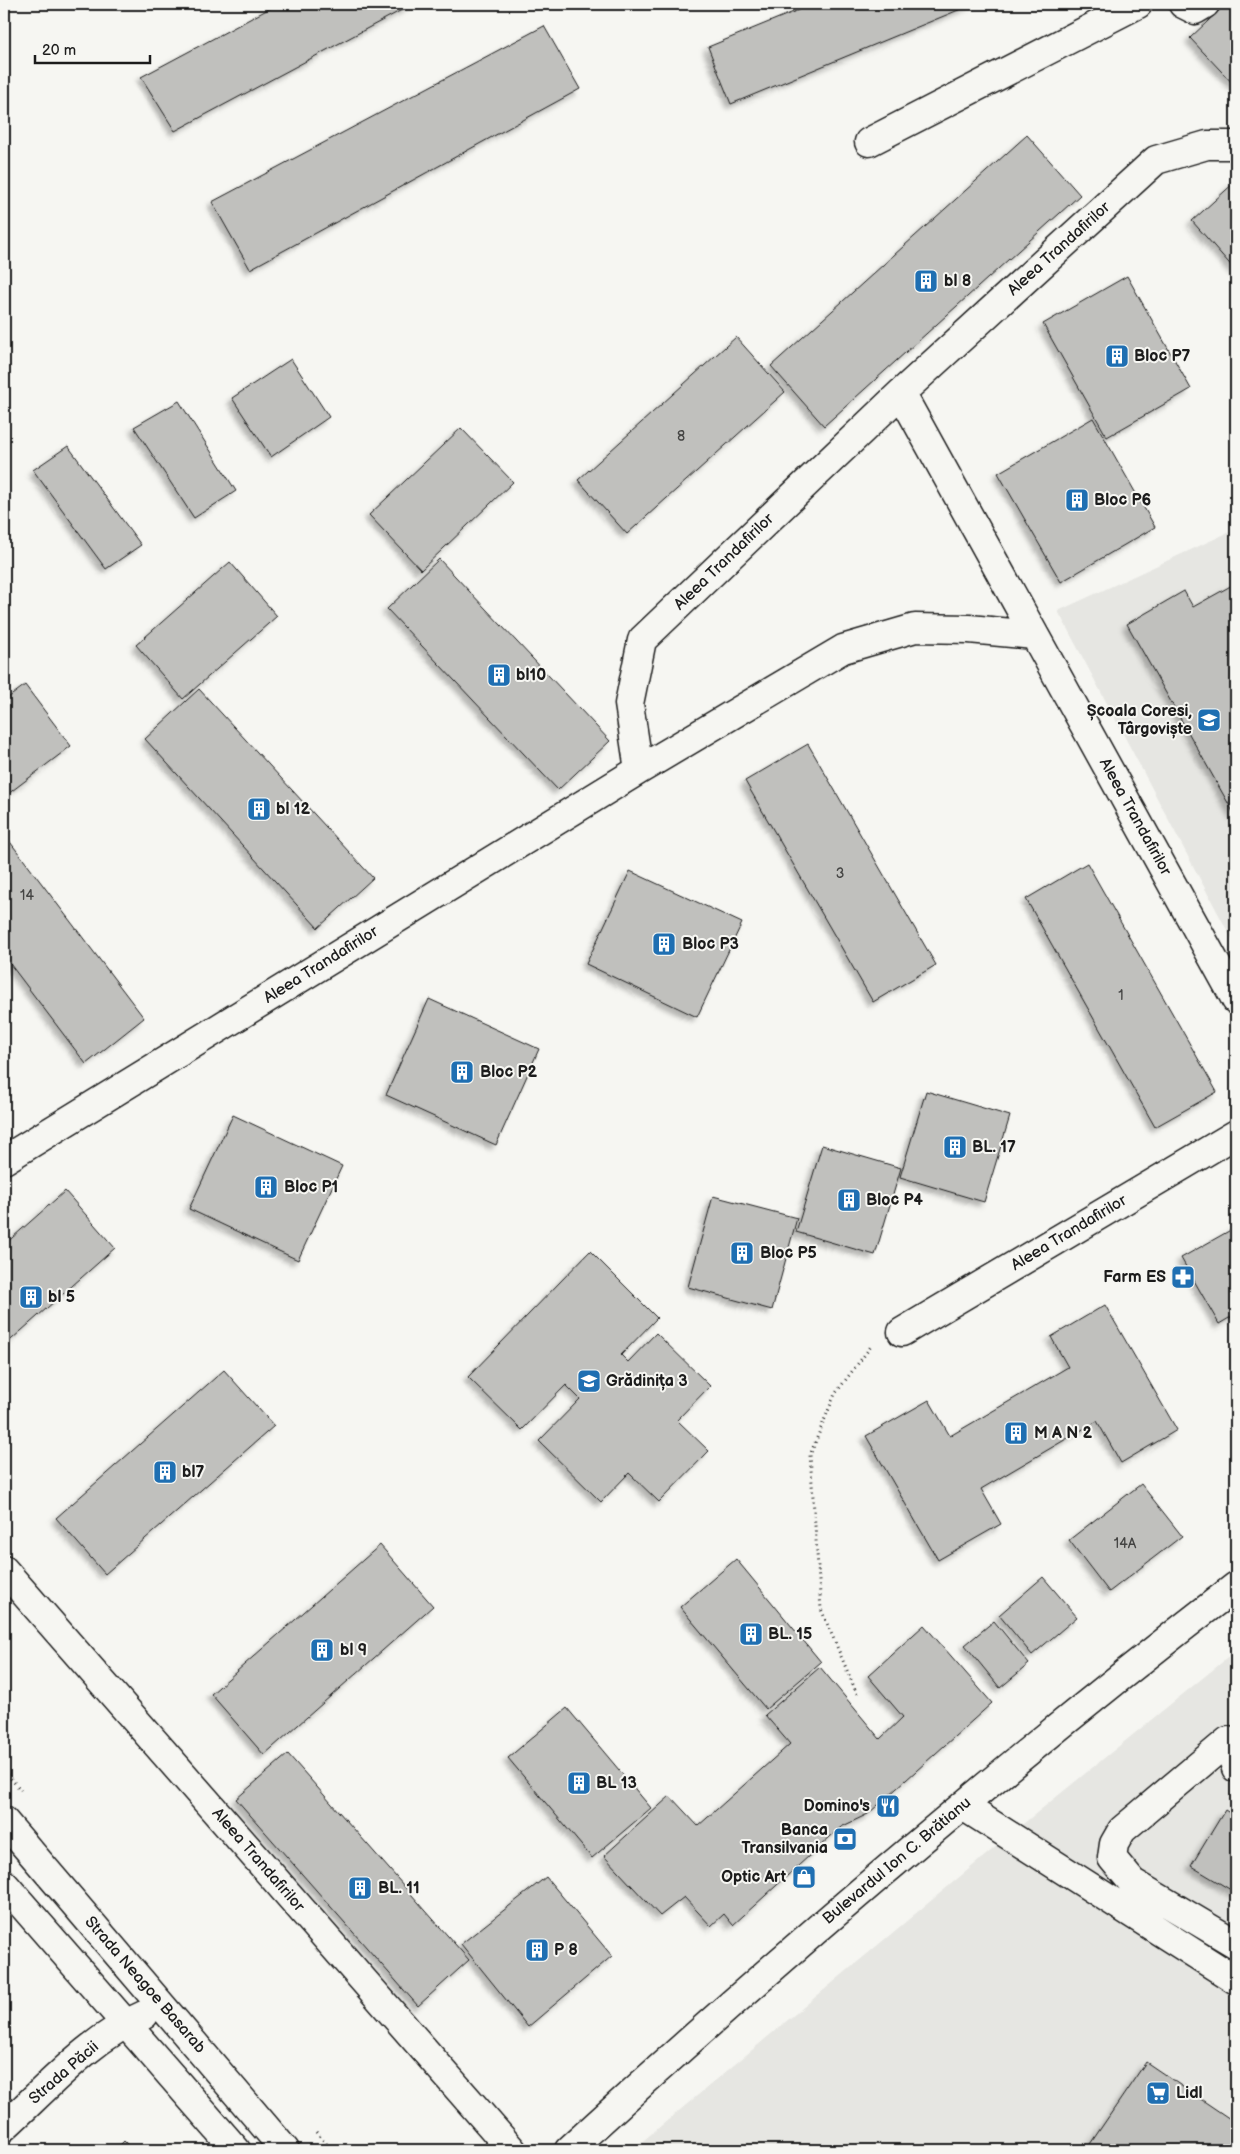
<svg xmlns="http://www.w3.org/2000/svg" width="1240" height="2154" font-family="'Balsamiq Sans',sans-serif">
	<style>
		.built { fill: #e6e6e2 }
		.building { fill: #c0c0bd; stroke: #1c1c1c; filter: url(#shadow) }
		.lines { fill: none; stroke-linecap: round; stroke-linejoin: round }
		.minor-casing { stroke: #1c1c1c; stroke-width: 31 }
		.major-casing { stroke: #1c1c1c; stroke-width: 31 }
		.path { stroke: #1c1c1c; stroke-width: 3; stroke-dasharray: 1 4; stroke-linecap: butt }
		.minor { stroke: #f6f6f2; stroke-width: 28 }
		.major { stroke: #f6f6f2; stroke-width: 28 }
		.labels { text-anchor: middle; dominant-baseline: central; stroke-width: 4; stroke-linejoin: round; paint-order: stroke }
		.number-label { font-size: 14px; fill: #454544 }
		.street-label { font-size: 16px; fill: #1c1c1c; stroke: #f6f6f2 }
		.poi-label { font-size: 16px; font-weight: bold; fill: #1c1c1c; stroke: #f6f6f2; text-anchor: start }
	</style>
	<defs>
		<filter id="shadow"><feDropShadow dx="-4.5" dy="4.5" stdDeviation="2.5" flood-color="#0004"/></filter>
	</defs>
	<rect width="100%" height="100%" fill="#f6f6f2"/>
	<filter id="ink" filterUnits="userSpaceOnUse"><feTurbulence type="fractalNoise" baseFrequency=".02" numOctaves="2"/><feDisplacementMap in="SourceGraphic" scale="10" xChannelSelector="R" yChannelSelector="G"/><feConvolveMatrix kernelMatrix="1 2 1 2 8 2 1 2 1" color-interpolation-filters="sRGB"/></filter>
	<g filter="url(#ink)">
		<path class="built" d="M1236,529V947L1058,611Z
			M1236,1651V2150H632L1023,1824Z"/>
		<path class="building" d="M278,4H413L175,131L141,77Z
			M813,4H973L731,104L708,47Z
			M1226,4H1236V87L1190,38Z
			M544,26L580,89L250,269L212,202Z
			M1027,135L1080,195L824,426L771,366Z
			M1236,181V271L1192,221Z
			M1127,276L1191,389L1107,437L1043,324Z
			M736,337L785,392L627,534L578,480Z
			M291,359L329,417L271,457L232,398Z
			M179,401L236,491L194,518L134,427Z
			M1093,418L1155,527L1061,582L998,473Z
			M461,428L513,482L421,570L369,515Z
			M68,446L141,545L106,569L33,470Z
			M439,559L610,741L558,790L387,609Z
			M230,562L277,616L183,699L136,645Z
			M1236,583V817L1127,624L1184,591L1193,607Z
			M25,685L71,746L4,797V701Z
			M199,689L373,878L318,928L145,739Z
			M808,744L936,965L873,1002L745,781Z
			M4,834L144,1018L86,1064L4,956Z
			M1087,863L1217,1092L1155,1127L1026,899Z
			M630,871L742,923L697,1017L586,964Z
			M429,999L539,1049L496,1145L386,1095Z
			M926,1091L1010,1116L984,1202L900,1177Z
			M233,1115L342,1166L298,1260L189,1209Z
			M822,1145L901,1168L875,1255L796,1232Z
			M65,1191L115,1248L4,1346V1245Z
			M713,1196L797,1218L772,1310L688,1287Z
			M1236,1227V1314L1219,1324L1181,1258Z
			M590,1251L657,1318L621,1355L628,1362L656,1333L710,1386L677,1420L709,1451L659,1502L629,1473L601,1502L539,1441L580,1399L566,1385L522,1430L468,1377Z
			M1105,1305L1177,1430L1121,1463L1097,1421L981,1489L1001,1524L938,1560L866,1436L929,1400L950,1436L1068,1367L1051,1337Z
			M224,1370L274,1426L105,1574L56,1518Z
			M1141,1484L1182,1536L1109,1592L1069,1540Z
			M380,1545L433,1606L264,1755L211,1694Z
			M736,1559L821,1662L766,1709L680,1607Z
			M1043,1577L1077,1617L1032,1655L999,1615Z
			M994,1621L1029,1664L1000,1688L965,1645Z
			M924,1625L992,1703L868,1814L841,1827L733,1925L724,1914L711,1926L684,1897L660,1916L604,1856L670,1796L698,1826L790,1744L765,1715L820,1667L880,1739L903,1717L868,1676Z
			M567,1708L651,1808L592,1858L508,1758Z
			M288,1754L469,1960L418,2006L236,1799Z
			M1225,1810L1236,1817V1893L1191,1866Z
			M546,1877L612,1956L528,2027L461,1944Z
			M1146,2062L1236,2123V2150H1086Z
			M124,2141L133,2150H115Z"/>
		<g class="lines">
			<g class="minor-casing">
				<path id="minor" d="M1183,4L1195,10L1205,4
					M869,142L1138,4
					M901,393L1236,1000
					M639,770L629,704L642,640L901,393L1156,160L1207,145H1236
					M4,1160L639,770L843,649L915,628L969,629L1034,635
					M902,1332L1236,1134
					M4,1570L512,2150
					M1236,1768L1228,1741L1122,1830L1114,1844L1112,1858L1132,1882L1236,1944
					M963,1806L1236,1980
					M4,1821L285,2150
					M4,1884L236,2150
					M4,2127C47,2088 90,2038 144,2015"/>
			</g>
			<g class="major-casing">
				<path id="major" d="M569,2150C784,1953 1006,1764 1236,1586"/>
			</g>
			<path class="path" d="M857,1694L821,1609L810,1455L835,1394L872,1345
				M4,1771L21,1790
				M316,2132L332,2150"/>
			<use href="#minor" class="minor"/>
			<use href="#major" class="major"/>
		</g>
	</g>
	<defs>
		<g id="building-square" transform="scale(1.25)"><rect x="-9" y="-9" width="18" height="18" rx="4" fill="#1f6fb2" stroke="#f6f6f2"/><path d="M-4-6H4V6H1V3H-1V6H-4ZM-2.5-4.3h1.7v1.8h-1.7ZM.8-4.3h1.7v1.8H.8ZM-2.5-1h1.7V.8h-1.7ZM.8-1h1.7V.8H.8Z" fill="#fff"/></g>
		<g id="school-square" transform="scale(1.25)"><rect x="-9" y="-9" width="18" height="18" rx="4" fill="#1f6fb2" stroke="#f6f6f2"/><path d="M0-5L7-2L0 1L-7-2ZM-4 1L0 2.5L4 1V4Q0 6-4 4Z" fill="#fff"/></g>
		<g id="pharmacy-square" transform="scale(1.25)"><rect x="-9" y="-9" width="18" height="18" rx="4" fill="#1f6fb2" stroke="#f6f6f2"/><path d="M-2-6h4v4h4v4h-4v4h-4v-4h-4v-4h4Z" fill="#fff"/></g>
		<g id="restaurant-square" transform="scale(1.25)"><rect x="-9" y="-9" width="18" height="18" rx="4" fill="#1f6fb2" stroke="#f6f6f2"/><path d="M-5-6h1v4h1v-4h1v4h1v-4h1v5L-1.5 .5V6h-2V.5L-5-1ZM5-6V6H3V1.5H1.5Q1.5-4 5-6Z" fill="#fff"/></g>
		<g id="bank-square" transform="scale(1.25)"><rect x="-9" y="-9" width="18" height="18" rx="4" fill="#1f6fb2" stroke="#f6f6f2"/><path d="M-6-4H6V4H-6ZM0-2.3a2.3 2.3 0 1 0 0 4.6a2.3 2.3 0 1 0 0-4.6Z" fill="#fff"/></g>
		<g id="shop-square" transform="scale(1.25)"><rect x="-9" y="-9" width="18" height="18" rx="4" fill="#1f6fb2" stroke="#f6f6f2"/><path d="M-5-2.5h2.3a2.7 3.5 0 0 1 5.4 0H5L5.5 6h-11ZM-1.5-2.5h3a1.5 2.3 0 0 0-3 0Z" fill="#fff"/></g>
		<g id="supermarket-square" transform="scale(1.25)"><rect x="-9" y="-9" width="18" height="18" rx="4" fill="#1f6fb2" stroke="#f6f6f2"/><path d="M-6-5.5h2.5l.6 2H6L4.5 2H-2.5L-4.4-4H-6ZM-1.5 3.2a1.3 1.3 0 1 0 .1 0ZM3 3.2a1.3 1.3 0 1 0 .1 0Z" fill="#fff"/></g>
	</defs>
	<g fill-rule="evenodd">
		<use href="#building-square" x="926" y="281"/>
		<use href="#building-square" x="1117" y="356"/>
		<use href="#building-square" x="1077" y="500"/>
		<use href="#building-square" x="499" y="675"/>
		<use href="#school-square" x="1209" y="720"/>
		<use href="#building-square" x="259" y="809"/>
		<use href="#building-square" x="664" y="944"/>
		<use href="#building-square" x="462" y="1072"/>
		<use href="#building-square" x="955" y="1147"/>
		<use href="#building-square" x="266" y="1187"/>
		<use href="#building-square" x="849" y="1200"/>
		<use href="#building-square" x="742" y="1253"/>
		<use href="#pharmacy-square" x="1183" y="1277"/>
		<use href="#building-square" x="31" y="1297"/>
		<use href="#school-square" x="589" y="1381"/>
		<use href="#building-square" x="1016" y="1433"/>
		<use href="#building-square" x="165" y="1472"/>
		<use href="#building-square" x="751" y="1634"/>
		<use href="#building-square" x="322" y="1650"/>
		<use href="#building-square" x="579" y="1783"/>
		<use href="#restaurant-square" x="888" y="1806"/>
		<use href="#bank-square" x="845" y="1839"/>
		<use href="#shop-square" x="804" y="1877"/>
		<use href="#building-square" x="360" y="1888"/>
		<use href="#building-square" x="537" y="1950"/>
		<use href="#supermarket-square" x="1158" y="2093"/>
	</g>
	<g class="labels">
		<g class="number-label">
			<text x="681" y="436">8</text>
			<text x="840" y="873">3</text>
			<text x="27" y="895">14</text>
			<text x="1121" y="995">1</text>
			<text x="1125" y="1543">14A</text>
		</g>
		<g class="street-label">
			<text transform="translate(1059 249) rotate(-42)">Aleea Trandafirilor</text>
			<text transform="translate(724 562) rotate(-44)">Aleea Trandafirilor</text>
			<text transform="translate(1135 817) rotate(61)">Aleea Trandafirilor</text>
			<text transform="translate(321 965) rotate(-32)">Aleea Trandafirilor</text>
			<text transform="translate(1069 1233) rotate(-31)">Aleea Trandafirilor</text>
			<text transform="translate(258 1860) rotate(49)">Aleea Trandafirilor</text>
			<text transform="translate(897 1861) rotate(-40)">Bulevardul Ion C. Brătianu</text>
			<text transform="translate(145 1985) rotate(49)">Strada Neagoe Basarab</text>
			<text transform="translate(64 2073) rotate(-41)">Strada Păcii</text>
		</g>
		<g class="poi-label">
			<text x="944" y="281">bl 8</text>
			<text x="1134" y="356">Bloc P7</text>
			<text x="1094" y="500">Bloc P6</text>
			<text x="516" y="675">bl10</text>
			<text x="1192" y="711" text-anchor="end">Școala Coresi,<tspan x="1192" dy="18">Târgoviște</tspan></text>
			<text x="276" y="809">bl 12</text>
			<text x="682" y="944">Bloc P3</text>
			<text x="480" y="1072">Bloc P2</text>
			<text x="972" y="1147">BL. 17</text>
			<text x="284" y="1187">Bloc P1</text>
			<text x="866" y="1200">Bloc P4</text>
			<text x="760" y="1253">Bloc P5</text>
			<text x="1166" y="1277" text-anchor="end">Farm ES</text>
			<text x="48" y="1297">bl 5</text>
			<text x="606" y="1381">Grădinița 3</text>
			<text x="1034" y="1433">M A N 2</text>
			<text x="182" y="1472">bl7</text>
			<text x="768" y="1634">BL. 15</text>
			<text x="340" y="1650">bl 9</text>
			<text x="596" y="1783">BL 13</text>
			<text x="870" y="1806" text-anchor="end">Domino's</text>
			<text x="828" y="1830" text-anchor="end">Banca<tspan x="828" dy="18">Transilvania</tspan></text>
			<text x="786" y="1877" text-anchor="end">Optic Art</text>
			<text x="378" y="1888">BL. 11</text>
			<text x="554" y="1950">P 8</text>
			<text x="1176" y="2093">Lidl</text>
		</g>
	</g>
	<rect width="1240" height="2154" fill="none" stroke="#f6f6f2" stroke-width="20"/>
	<rect x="10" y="10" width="1220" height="2134" fill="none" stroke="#1c1c1c" stroke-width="2" filter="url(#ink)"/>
	<path d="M35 55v8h115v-8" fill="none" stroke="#1c1c1c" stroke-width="2.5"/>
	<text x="42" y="55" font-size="15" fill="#1c1c1c" stroke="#f6f6f2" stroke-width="4" paint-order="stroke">20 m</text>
</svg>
